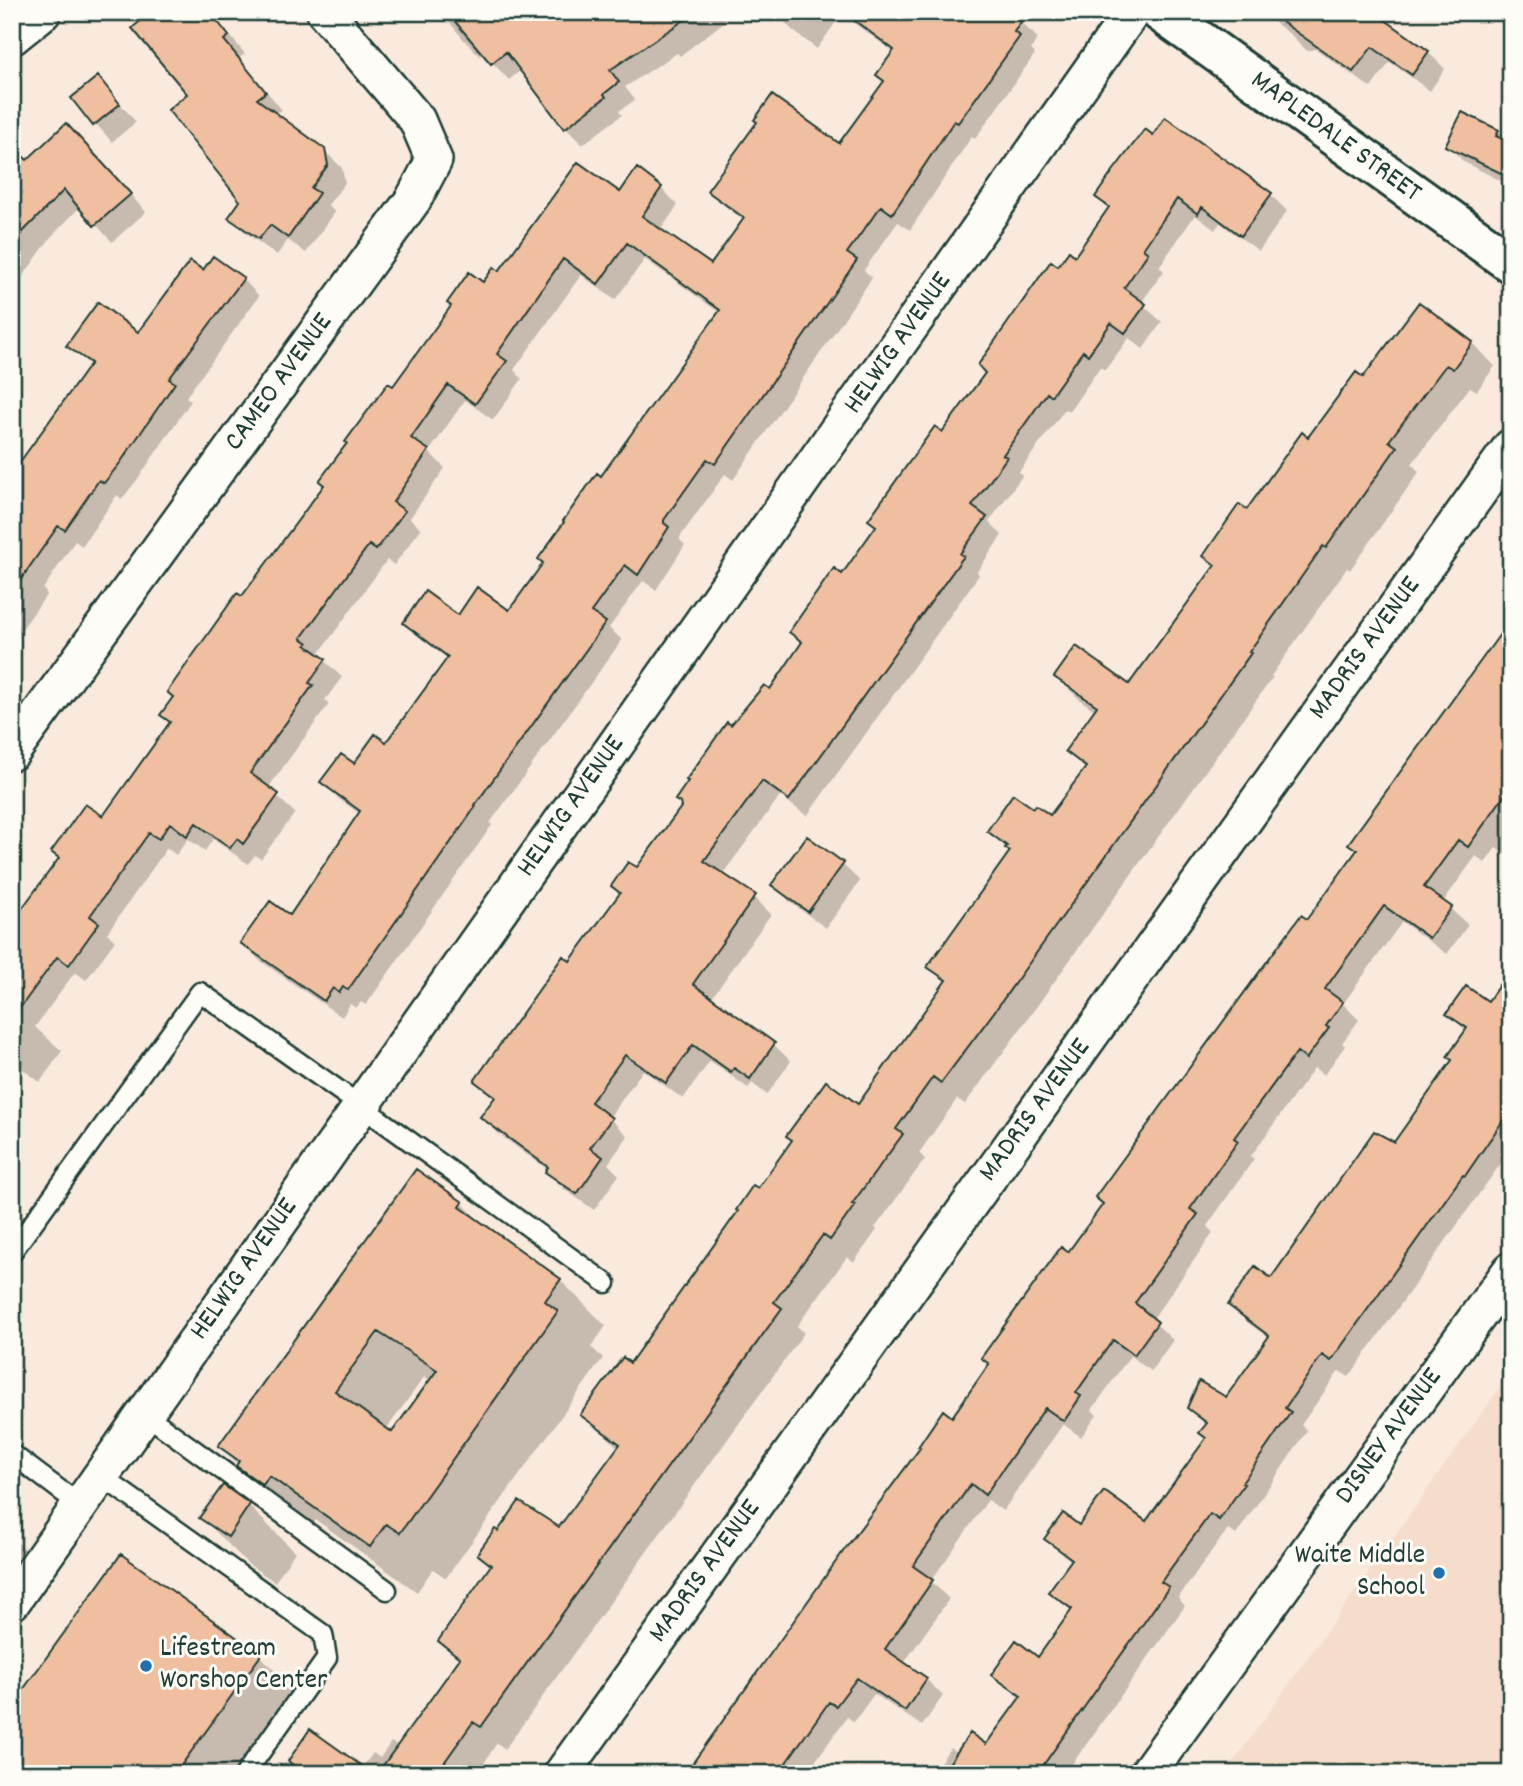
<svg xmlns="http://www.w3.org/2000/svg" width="1523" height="1786" font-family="Dekko,sans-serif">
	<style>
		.built { fill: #f6ddcb }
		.shadow { fill: #0003; fill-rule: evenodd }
		.building { fill: #f0bfa0; stroke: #1f3d34; stroke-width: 2; fill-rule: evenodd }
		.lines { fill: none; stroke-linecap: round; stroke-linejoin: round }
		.service-casing { stroke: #1f3d34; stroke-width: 23 }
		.minor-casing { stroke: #1f3d34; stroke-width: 40 }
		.tertiary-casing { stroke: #1f3d34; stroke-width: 44 }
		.service { stroke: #fdfcf7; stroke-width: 18 }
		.minor { stroke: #fdfcf7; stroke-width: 35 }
		.tertiary { stroke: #fdfcf7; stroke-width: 38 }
		.poi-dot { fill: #1f6fb2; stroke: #fdfcf7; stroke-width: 2.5 }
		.labels { text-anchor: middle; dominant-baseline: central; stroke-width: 6; stroke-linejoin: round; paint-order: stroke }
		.street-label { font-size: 28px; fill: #1f3d34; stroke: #fdfcf7 }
		.poi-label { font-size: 28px; fill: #1f3d34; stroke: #fdfcf7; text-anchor: end }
	</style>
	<rect width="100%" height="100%" fill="#f9eadd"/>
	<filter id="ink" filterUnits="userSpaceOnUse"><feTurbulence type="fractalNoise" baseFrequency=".0143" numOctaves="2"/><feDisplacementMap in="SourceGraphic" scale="14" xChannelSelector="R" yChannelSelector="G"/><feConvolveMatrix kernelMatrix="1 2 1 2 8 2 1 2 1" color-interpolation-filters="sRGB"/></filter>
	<g filter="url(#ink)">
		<path class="built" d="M1511,1372V1774H1225Z"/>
		<path class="shadow" d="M154,12H211L245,54L239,58L282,110L275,114L324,150L342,168L345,183L328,205L335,212L306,253L288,240L277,255L247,234L231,218L242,201L189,95Z
			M441,12H730L724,22L680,56L677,53L625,87L635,100L619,111L622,115L582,145L566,128L521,70L509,80L484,54L480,56L464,40Z
			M776,12H1009L1038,38L1031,49L1035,54L975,139L972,136L910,230L898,222L864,270L872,278L733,480L725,474L680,537V540L685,545L656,590L643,581L609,628L622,640L490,823L492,825L366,1005L361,1002L356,1008L350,1004L342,1017L259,960L243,943L290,917L360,814L339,799L323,782L354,766L387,744L448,659L422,639L405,623L510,612L720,313L645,259L615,300L581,275L514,370L522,379L493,420L465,400L429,452L445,468L410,518L421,529L394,565L387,560L318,655L342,677L325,700L329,704L268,788L295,813L261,859L255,855L248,864L213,839L205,851L188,839L176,855L167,848L107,933L115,941L86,980L75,972L35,1027L62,1051L40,1082L12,1061V925L104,819L171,724L163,715L242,598L394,389L484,285L620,194L661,188L678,205L660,231L711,267L745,221L727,208L710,191L840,145L886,82L894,52L844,16L838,24L836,22L817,49L792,30Z
			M1261,12H1362L1389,25L1428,52L1445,69L1430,91L1390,62L1371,88L1316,49L1307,51L1291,35Z
			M98,78L136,122L112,142L73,98Z
			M1462,114L1511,138V186L1464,162L1447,145Z
			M83,142L146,212L112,242L80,207L51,237L12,292V169Z
			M1270,194L1287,211L1259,251L1220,223L1215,230L1195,215L1159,267L1164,271L1141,303L1162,322L1143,349L1129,338L1105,370L1100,367L1069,412L1065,409L1019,472L1022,476L989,522L1002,535L977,572L979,575L807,816L780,796L722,875L754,897L771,914L711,999L774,1045L791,1061L767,1095L752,1083L748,1088L710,1061L683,1099L643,1070L609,1118L628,1136L608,1164L619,1175L594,1210L564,1189L547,1172L548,1170L499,1134L482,1117L495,1099L476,1081L571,964L682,807L732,728L770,691L803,644L791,632L842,576L1059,269L1076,258L1110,209L1097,197Z
			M203,272L243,279L259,296L186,397L191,401L137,480L122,499L117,495L82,546L75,541L43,589L47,594L12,643V470L19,461L21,463L91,366L69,346L139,334Z
			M1472,343L1495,366L1477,391L1470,387L1412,464L1419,472L1350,570L1347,568L1271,676L1273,677L1019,1031L965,1104L957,1099L919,1153L925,1159L875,1228L877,1230L854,1262L847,1257L797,1326L804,1333L505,1749L497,1743L477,1774H281L310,1732L362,1768L373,1753L380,1758L391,1742L399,1746L460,1661L440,1641L492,1567L479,1554L560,1529L619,1448L583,1415L631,1365L758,1190L858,1106L946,983L930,966L1011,853L989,831L1034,811L1051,818L1086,770L1067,751L1096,711L1080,700L1056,676L1129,686L1216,567L1205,556L1363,380Z
			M12,350L20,358L12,368Z
			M1511,620V858L1496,848L1485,863L1476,856L1443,902L1468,925L1447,954L1402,922L1343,1004L1359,1020L1342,1043L1345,1046L1324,1075L1314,1068L1251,1156L1254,1159L1207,1226L1213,1233L1152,1320L1173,1340L1151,1371L1130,1356L1092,1410L1097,1415L1081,1437L1063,1424L1003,1511L988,1500L931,1581L949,1599L904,1663L926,1679L943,1696L922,1726L874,1694L854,1722L847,1717L806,1774H686L952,1419L1358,851L1351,844Z
			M807,839L843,865L860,881L826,928L790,902L774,885Z
			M1511,971V1149L1349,1377L1339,1371L1301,1425L1307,1431L1236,1535L1228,1529L1178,1598L1185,1606L1065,1774H932L950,1748L958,1753L987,1747L1021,1699L993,1674L1038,1660L1072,1612L1051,1592L1072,1562L1046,1539L1080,1528L1146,1523L1207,1439V1426L1189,1408L1227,1400L1269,1338L1247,1322L1230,1305L1272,1280L1394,1145L1454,1061L1465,1030L1449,1014L1488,1003Z
			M462,1203L486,1228L560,1280L606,1326L591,1347L603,1358L446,1578L433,1569L417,1592L316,1520L309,1530L284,1512L220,1446ZM424,1377L431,1381L393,1435L386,1430Z
			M249,1506L295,1552L275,1582L248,1564L202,1518Z
			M12,1537L25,1550L12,1568Z
			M260,1656L293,1689L232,1774H12Z"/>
		<path class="building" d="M151,12H210L229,36L224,40L266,92L257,99L325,149L328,165L311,188L319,193L288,238L270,225L259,239L228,218L240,201L168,110L187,94L132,28Z
			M447,12H696L610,70L619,82L604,94L606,97L564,129L506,52L491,64Z
			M843,12H1028L1014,32L1020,36L958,123L954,121L892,214L881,206L847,253L857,260L715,464L707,459L664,520V523L669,527L638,575L625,565L591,612L606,622L475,805L476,806L348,990L343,987L339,993L333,988L324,1001L240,943L270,901L290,915L360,811L320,782L341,754L354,763L375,734L386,742L448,657L403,623L425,591L458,615L477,587L509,610L543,563L538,559L564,522L563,521L597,473L601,476L720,310L627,243L598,284L563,259L497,354L507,361L475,404L448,385L411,438L429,450L393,502L405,511L376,550L369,545L301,638L308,643L306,645L326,659L309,683L313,685L250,773L279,794L243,844L237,839L230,848L196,823L187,836L170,823L159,839L149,833L90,916L99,923L69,965L57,957L12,1019V922L59,858L51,852L85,804L103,816L170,722L160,715L173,697L167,692L237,593L242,596L324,485L319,481L347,443L345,442L388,383L393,386L451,306L447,303L469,272L483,282L494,267L499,271L578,162L620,192L637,168L662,187L642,216L711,264L744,218L707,191L757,122L754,120L772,95L839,143L884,81L876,75L894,50Z
			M1268,12H1374L1429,51L1412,75L1372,47L1353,72Z
			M98,76L120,104L93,126L71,98Z
			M1462,112L1499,130L1496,136L1511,143V178L1445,146Z
			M1165,117L1272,193L1241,236L1202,207L1198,214L1177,199L1143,249L1148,253L1124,288L1146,304L1125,333L1111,323L1088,355L1083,351L1051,396L1047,393L1003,455L1007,457L972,506L987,517L960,554L964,556L789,800L762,781L704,861L756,895L693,984L775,1043L750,1079L734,1068L731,1072L693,1045L666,1083L625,1055L591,1102L612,1118L590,1148L603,1157L577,1194L545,1172L548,1167L480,1117L495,1097L474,1081L563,956L570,961L620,893L611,886L628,862L637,867L681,807L680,803L675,800L688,781L686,780L727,722L731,725L764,685L770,689L802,642L789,632L834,568L842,574L876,526L868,520L935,426L942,432L985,373L978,365L1051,261L1058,266L1069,251L1075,256L1109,207L1095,197L1113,171L1145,129L1153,135Z
			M66,123L131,194L94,226L64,190L12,243V146L27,160Z
			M213,256L244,278L169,379L175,383L120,463L104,483L99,480L65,530L58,526L12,592V473L91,363L66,346L98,302L138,332L190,261L203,270Z
			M1419,302L1473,342L1453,369L1446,365L1389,441L1397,447L1326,548L1323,546L1249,652L1251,653L997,1008L941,1083L933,1077L896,1129L903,1134L852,1204L855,1205L830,1240L823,1235L774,1302L782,1308L481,1727L473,1722L436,1774H377L460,1658L438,1641L491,1565L477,1554L495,1529L498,1531L519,1501L559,1527L620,1444L580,1415L623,1357L630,1363L738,1211L736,1210L753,1185L758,1188L792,1140L786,1136L826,1081L858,1104L927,1007L946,980L927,967L1010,851L1005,848L1007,846L987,831L1013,794L1033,808L1036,805L1050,815L1086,767L1065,751L1097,706L1054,677L1076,646L1129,684L1215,565L1203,556L1239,504L1247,509L1302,432L1308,437L1356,372L1363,377Z
			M1511,619V786L1468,847L1458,840L1424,887L1452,907L1429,938L1384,906L1325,989L1343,1002L1326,1026L1329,1028L1306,1059L1297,1052L1234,1138L1238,1141L1190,1209L1198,1214L1135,1303L1158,1322L1134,1355L1113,1340L1076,1393L1081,1396L1064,1421L1045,1408L985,1495L971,1484L913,1566L933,1580L885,1649L927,1678L905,1711L857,1678L836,1706L829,1702L778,1774H685L842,1553L920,1448L918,1447L943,1410L952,1417L989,1364L981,1358L1061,1247L1068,1252L1103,1204L1095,1197L1301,915L1307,919L1357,850L1348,844Z
			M807,836L844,863L808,912L771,885Z
			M1511,968V1109L1465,1176L1463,1175L1331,1361L1322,1355L1285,1408L1291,1412L1242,1483L1244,1484L1219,1520L1210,1514L1161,1582L1169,1587L1037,1774H942L970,1733L986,1744L1021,1696L991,1675L1016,1640L1038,1657L1072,1609L1048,1592L1072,1559L1044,1539L1063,1513L1079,1525L1104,1491L1146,1521L1206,1438L1199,1433L1207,1423L1187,1408L1199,1381L1226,1397L1269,1336L1228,1305L1255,1266L1271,1278L1374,1131L1394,1142L1452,1060L1447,1057L1467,1028L1446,1014L1466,986L1488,1001Z
			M416,1169L463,1202L460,1207L561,1279L545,1301L558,1311L400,1533L386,1524L370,1547L269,1476L263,1485L236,1466L239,1461L218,1446ZM378,1332L437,1370L392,1432L335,1391Z
			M223,1485L250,1504L228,1537L199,1518Z
			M121,1554L261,1655L175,1774H12V1705Z
			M310,1729L373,1774H305L288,1761Z"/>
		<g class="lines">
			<g class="service-casing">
				<path id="service" d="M12,1252L200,992L361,1106L606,1283
					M145,1414L387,1590
					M12,1454L80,1505
					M101,1476L323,1634L327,1658L245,1774"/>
			</g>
			<g class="minor-casing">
				<path id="minor" d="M12,37L43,12
					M12,752L413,200L434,160L417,120L325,12
					M12,1602L1132,12
					M562,1774L1511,447
					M1147,1774L1511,1270"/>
			</g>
			<g class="tertiary-casing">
				<path id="tertiary" d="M1160,12L1511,263"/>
			</g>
			<use href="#service" class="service"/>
			<use href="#minor" class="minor"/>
			<use href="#tertiary" class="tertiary"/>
		</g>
	</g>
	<g class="poi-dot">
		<circle cx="1439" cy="1573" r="7"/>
		<circle cx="146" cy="1666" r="7"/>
	</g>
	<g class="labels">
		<g class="street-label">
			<text transform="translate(1335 138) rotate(36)">MAPLEDALE STREET</text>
			<text transform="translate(899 344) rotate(-55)">HELWIG AVENUE</text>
			<text transform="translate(280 383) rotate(-54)">CAMEO AVENUE</text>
			<text transform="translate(1366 649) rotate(-54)">MADRIS AVENUE</text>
			<text transform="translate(572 807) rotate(-55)">HELWIG AVENUE</text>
			<text transform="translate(1036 1111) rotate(-54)">MADRIS AVENUE</text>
			<text transform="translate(245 1270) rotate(-55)">HELWIG AVENUE</text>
			<text transform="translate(1390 1437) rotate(-54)">DISNEY AVENUE</text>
			<text transform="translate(706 1572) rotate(-54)">MADRIS AVENUE</text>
		</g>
		<g class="poi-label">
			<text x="1425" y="1557">Waite Middle<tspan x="1425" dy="32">School</tspan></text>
			<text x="160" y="1650" text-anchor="start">Lifestream<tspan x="160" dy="32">Worshop Center</tspan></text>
		</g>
	</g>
	<rect width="1523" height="1786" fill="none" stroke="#fdfcf7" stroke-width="42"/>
	<rect x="21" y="21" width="1481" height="1744" fill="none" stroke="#1f3d34" stroke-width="2.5" filter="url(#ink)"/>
</svg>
